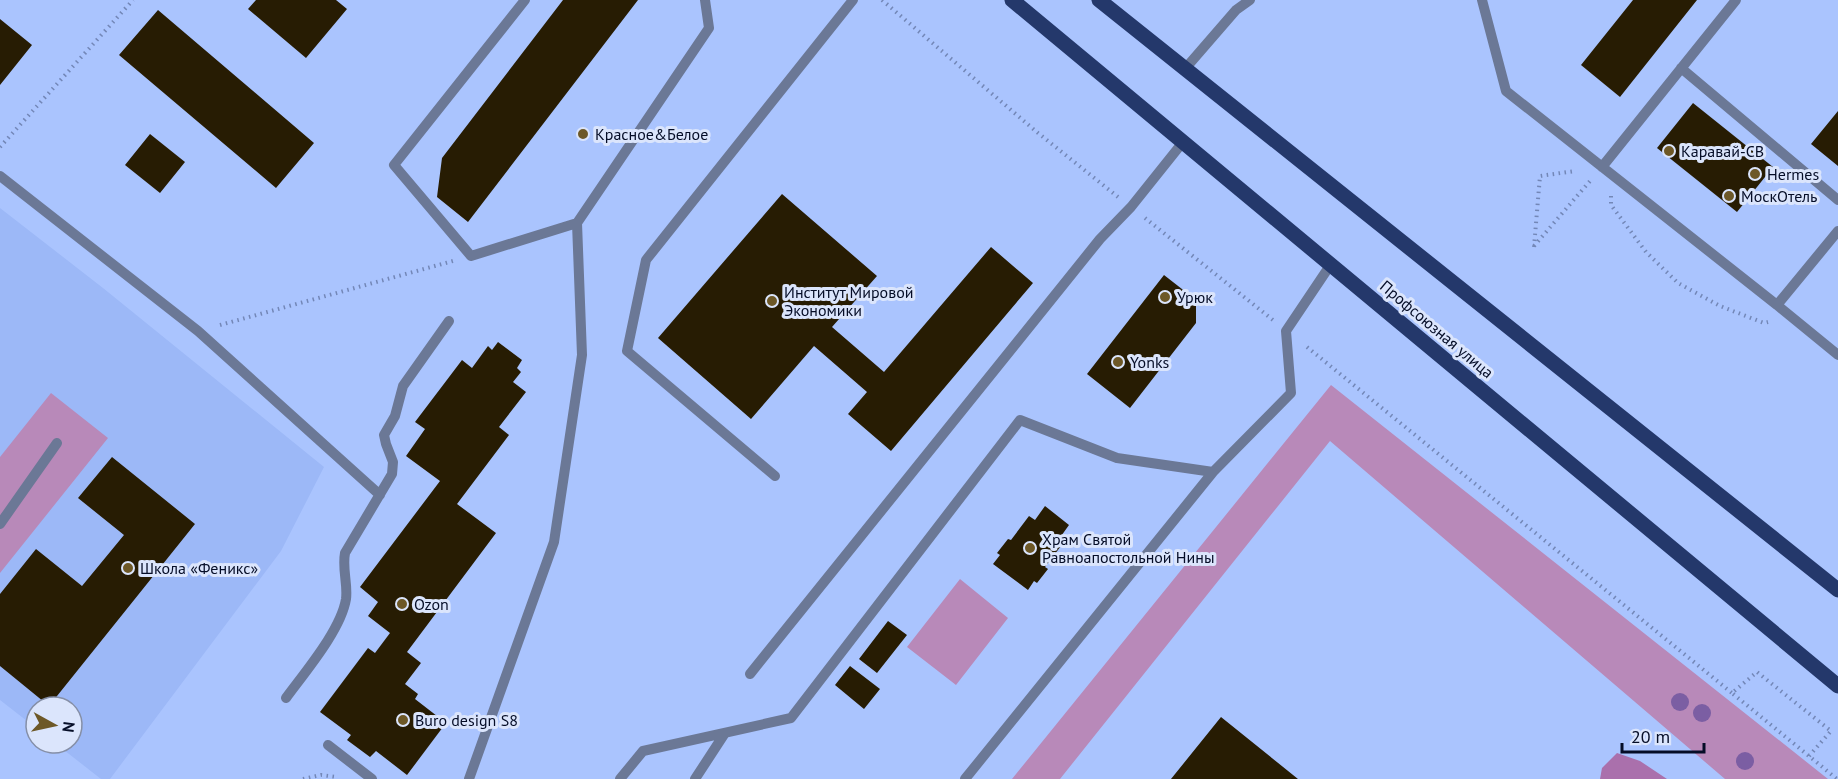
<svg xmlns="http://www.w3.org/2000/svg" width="1838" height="779" font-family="'PT Sans',sans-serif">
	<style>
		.built { fill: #9cb8f7 }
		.green { fill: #b889b9 }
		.forest { fill: #aa70ac }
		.building { fill: #271c03 }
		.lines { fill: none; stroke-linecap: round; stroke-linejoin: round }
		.path { stroke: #7387b7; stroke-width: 4; stroke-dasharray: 1.5 4.5; stroke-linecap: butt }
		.service { stroke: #6b7896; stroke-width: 10 }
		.primary { stroke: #24386b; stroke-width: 15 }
		.tree { fill: #7b5ea3 }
		.poi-dot { fill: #6d5827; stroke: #dbe5fc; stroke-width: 2 }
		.labels { text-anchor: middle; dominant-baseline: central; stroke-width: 6; stroke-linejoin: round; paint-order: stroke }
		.poi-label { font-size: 16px; fill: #050d27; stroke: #dbe5fc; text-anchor: start }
		.street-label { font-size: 16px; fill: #050d27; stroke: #dbe5fc }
	</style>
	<rect width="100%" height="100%" fill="#aac4fe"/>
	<path class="built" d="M0,208L103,288L324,467L281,551L110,779H101L55,743H72V707H36V728L0,700Z"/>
	<path class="green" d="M1331,385L1828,779H1725L1330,441L1060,779H1012Z
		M51,393L108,438L0,573V457Z
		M960,579L1008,618L956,685L907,647Z"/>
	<path class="forest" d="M1617,753L1640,761L1667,779H1600L1602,768Z"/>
	<path class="building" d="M256,0H336L347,9L306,58L248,9Z
		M563,0H638L468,222L437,197L442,158Z
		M1633,0H1697L1620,97L1581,65Z
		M158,10L314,143L276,188L119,55Z
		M0,19L32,45L0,85Z
		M1693,103L1773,167L1737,212L1657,148Z
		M1838,111V166L1811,144Z
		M150,134L185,162L160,193L125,165Z
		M782,194L877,276L832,327L884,372L991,247L1033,283L891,451L848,414L867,392L814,346L751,419L658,338Z
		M1164,275L1196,300V323L1130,408L1087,374Z
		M498,342L522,360L517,368L521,372L513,382L526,392L499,427L509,435L457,504L496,533L407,652L421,663L405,684L418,694L415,699L446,723L407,775L376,751L370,757L347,740L351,735L320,712L368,648L375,653L390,633L368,616L378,602L360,587L440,481L406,456L425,429L415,422L462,360L472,368L488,346L492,350Z
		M112,457L195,524L49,706L0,666V594L36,549L82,586L124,535L78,498Z
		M1045,506L1069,525L1059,539L1064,542L1045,567L1048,569L1037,583L1034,581L1028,590L993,564L1000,555L997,553L1008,539L1011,540L1029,516L1035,520Z
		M888,621L907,635L877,673L859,659Z
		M850,666L880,689L864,709L835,685Z
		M1221,717L1298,779H1171Z"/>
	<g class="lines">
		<path class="path" d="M882,0L1038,133L1118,197
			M0,147L133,0
			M1611,196V205L1646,252L1678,283L1720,306L1764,323L1768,322
			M1145,218L1273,320
			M1534,246L1590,181
			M1534,247L1540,176L1575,171
			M220,325L453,261
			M1307,347L1732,693
			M1809,756L1831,731L1757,672L1732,693L1837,779
			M303,779L321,775L337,777"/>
		<path class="service" d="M525,0L394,165L471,256L577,223
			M1482,0L1506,91L1777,305L1838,231
			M1681,68L1838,200
			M1184,70L1236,10L1250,0
			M1602,167L1736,0
			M0,176L198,331L380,495
			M1777,305L1838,355
			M775,476L627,351L646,260L853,0
			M0,524L57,443
			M750,674L1100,239L1131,207L1183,142
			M286,698C305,672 341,630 346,599C348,584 342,569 345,553L392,474L393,462L386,444L384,435L395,416L403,386L449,321
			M328,745L372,779
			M469,779L554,542L582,355L577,223L709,28L705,0
			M620,779L643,751L791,718L1020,420L1117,458L1213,472
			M695,779L725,733
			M965,779L1213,472L1291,393L1286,331L1331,264"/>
		<path class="primary" d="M1012,0L1838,686
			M1099,0L1838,590"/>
	</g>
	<g class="tree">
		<circle cx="1680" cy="702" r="9"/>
		<circle cx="1702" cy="713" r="9"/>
		<circle cx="1745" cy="761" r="9"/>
	</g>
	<g class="poi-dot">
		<circle cx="583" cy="134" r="6"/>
		<circle cx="1669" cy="151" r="6"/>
		<circle cx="1755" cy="174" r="6"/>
		<circle cx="1729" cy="196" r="6"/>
		<circle cx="1165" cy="297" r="6"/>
		<circle cx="772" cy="301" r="6"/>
		<circle cx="1118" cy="362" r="6"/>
		<circle cx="1030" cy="548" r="6"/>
		<circle cx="128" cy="568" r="6"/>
		<circle cx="402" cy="604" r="6"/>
		<circle cx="403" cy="720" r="6"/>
	</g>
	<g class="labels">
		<g class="poi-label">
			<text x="595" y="134">Красное&amp;Белое</text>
			<text x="1681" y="151">Каравай-СВ</text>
			<text x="1767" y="174">Hermes</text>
			<text x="1741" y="196">МоскOтель</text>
			<text x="784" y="292">Институт Мировой<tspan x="784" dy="18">Экономики</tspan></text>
			<text x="1177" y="297">Урюк</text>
			<text x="1130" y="362">Yonks</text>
			<text x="1042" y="539">Храм Святой<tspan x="1042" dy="18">Равноапостольной Нины</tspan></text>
			<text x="140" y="568">Школа «Феникс»</text>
			<text x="414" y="604">Ozon</text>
			<text x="415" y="720">Buro design S8</text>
		</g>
		<g class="street-label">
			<text transform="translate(1437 329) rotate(40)">Профсоюзная улица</text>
		</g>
	</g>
	<g transform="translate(54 725) rotate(98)"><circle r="28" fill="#dbe5fc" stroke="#858fa7" stroke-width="1.5"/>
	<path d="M0-4.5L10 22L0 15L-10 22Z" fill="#6d5827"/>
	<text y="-9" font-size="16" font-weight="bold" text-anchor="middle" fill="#050d27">N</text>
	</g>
	<path d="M1622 743v9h82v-9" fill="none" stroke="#050d27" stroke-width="3"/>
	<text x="1631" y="743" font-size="18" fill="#050d27" stroke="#dbe5fc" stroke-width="4.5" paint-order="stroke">20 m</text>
</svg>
